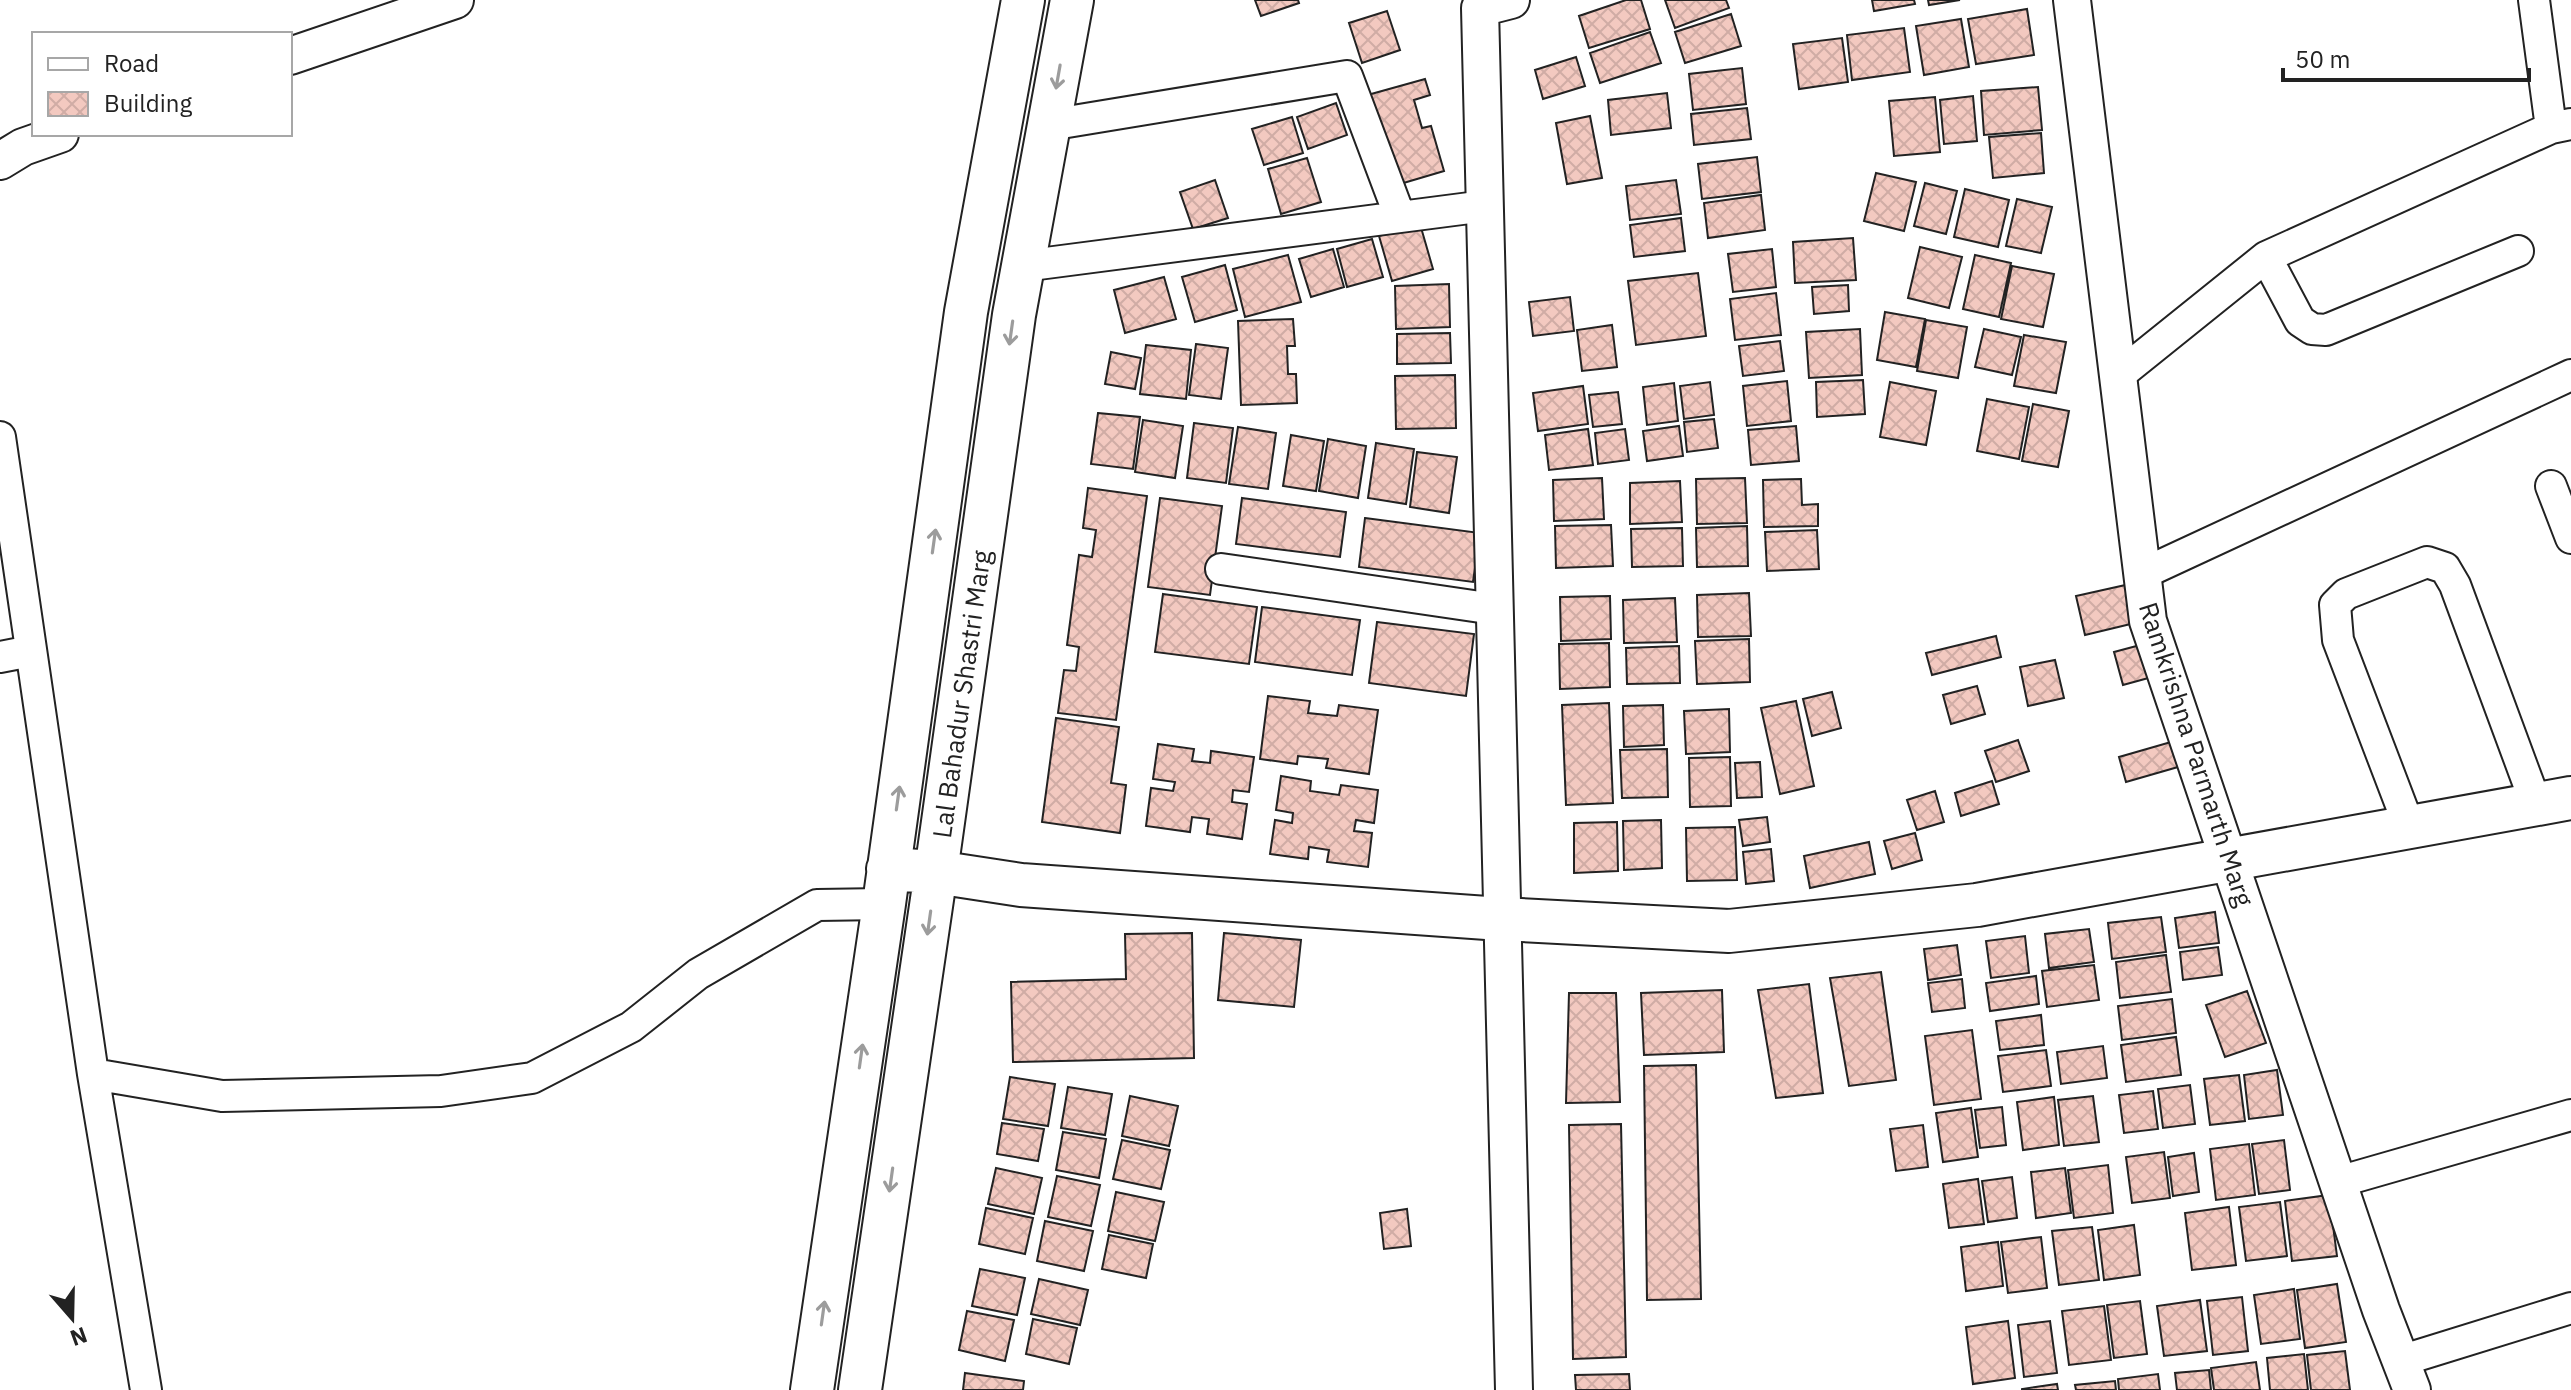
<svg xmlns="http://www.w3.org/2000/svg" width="2571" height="1390" font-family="'IBM Plex Sans',sans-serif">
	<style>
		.building { fill: url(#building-cross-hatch); stroke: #222; stroke-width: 2 }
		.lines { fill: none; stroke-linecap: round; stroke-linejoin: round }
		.minor-casing { stroke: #222; stroke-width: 34 }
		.tertiary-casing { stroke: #222; stroke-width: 40 }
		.secondary-casing { stroke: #222; stroke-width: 46 }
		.minor { stroke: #fff; stroke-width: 30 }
		.tertiary { stroke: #fff; stroke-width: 36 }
		.secondary { stroke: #fff; stroke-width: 42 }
		.oneway { stroke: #9c9c9c }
		.labels { text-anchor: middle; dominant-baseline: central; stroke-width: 6; stroke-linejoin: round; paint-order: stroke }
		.street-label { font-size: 26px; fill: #222; stroke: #fff }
	</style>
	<defs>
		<pattern id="building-cross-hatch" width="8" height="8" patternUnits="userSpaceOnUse" patternTransform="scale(2)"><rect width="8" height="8" fill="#f3c9c0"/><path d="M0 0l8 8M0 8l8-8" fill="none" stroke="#d0aca5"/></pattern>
	</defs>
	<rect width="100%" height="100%" fill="#fff"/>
	<path class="building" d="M1255,0H1298L1299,3L1261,16Z
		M1626,0H1641L1650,29L1589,48L1579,16Z
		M1665,0H1726L1729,8L1675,28Z
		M1872,0H1914L1915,4L1874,11Z
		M1928,0H1960L1929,5Z
		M2027,9L2034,55L1976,64L1968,19Z
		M1387,11L1400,50L1362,63L1349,23Z
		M1731,14L1741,46L1685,63L1675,32Z
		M1961,19L1969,67L1924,75L1916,26Z
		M1904,28L1910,72L1852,80L1847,35Z
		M1650,32L1661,63L1600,83L1590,53Z
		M1842,38L1848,82L1799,89L1793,44Z
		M1576,57L1585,86L1543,99L1535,70Z
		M1742,68L1746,104L1693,110L1689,74Z
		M1425,79L1430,95L1414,100L1422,128L1431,126L1444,171L1390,187L1364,96Z
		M2038,87L2042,130L1984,135L1981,91Z
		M1667,93L1671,128L1611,135L1608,100Z
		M1973,96L1977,141L1944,144L1940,100Z
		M1935,97L1940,152L1894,156L1889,101Z
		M1336,103L1347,135L1308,149L1297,117Z
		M1747,108L1751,139L1694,145L1691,114Z
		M1590,116L1602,178L1567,184L1556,123Z
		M1292,117L1303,153L1264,165L1252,129Z
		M2041,133L2044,173L1993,178L1989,137Z
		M1757,157L1761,192L1702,199L1698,164Z
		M1307,158L1321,202L1281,214L1268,169Z
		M1876,173L1916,182L1904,231L1864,221Z
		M1215,180L1228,218L1193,229L1180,192Z
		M1676,180L1681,214L1630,220L1626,186Z
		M1925,183L1957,191L1946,234L1914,226Z
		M1965,189L2009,200L1998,247L1954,237Z
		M1761,195L1765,230L1708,238L1704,203Z
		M2017,199L2052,207L2041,253L2006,246Z
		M1681,218L1685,251L1634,257L1630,225Z
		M1420,224L1433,269L1392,281L1379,236Z
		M1853,238L1856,280L1795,283L1793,242Z
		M1372,239L1383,277L1347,287L1337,249Z
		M1920,247L1962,257L1949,308L1908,298Z
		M1333,249L1344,287L1311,297L1299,259Z
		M1772,249L1776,287L1733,292L1728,254Z
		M1288,255L1301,302L1245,317L1233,269Z
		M1975,255L2011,263L1999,317L1963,309Z
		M1225,265L1237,310L1195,322L1182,277Z
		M2012,266L2054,274L2043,327L2001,319Z
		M1698,273L1706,336L1636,345L1628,281Z
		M1164,277L1176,319L1125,333L1114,290Z
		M1449,284L1450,327L1396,329L1395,286Z
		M1848,285L1849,311L1814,314L1812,287Z
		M1776,293L1781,335L1735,340L1730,299Z
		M1570,297L1574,331L1533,336L1529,302Z
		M1885,312L1925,319L1916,367L1877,360Z
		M1293,319L1295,346H1287L1288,374H1296L1297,403L1241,405L1238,321Z
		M1926,320L1967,327L1958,378L1917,371Z
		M1612,325L1617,367L1582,371L1577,330Z
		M1860,329L1862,375L1809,378L1806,332Z
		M1984,329L2021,337L2012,375L1975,367Z
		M1450,333L1451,363L1397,364V334Z
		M2024,335L2066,342L2056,393L2014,386Z
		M1780,341L1784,371L1743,376L1739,346Z
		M1196,344L1228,348L1221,399L1189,395Z
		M1146,345L1191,350L1186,399L1140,394Z
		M1111,352L1141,358L1135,389L1105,384Z
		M1455,375L1456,428L1396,429L1395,376Z
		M1863,380L1865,414L1817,417L1816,382Z
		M1787,381L1791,421L1747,426L1743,386Z
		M1710,382L1714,415L1684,419L1680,386Z
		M1890,382L1936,391L1926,445L1880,437Z
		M1674,383L1678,421L1647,425L1643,387Z
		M1583,386L1588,424L1538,431L1533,393Z
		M1618,392L1622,424L1593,427L1589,395Z
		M1987,399L2029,407L2019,459L1977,451Z
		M2033,404L2069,411L2058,467L2022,461Z
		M1098,413L1140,417L1133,469L1091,464Z
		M1714,419L1718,448L1687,452L1684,422Z
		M1143,420L1183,426L1175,478L1135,472Z
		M1194,423L1233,428L1226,483L1187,478Z
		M1679,426L1683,456L1647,461L1643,431Z
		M1796,426L1799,461L1751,465L1748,430Z
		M1238,427L1276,433L1268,489L1229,484Z
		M1588,429L1593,465L1549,470L1545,435Z
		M1625,429L1629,460L1598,464L1595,433Z
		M1291,435L1324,441L1316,491L1283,486Z
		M1328,439L1366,446L1358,498L1319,491Z
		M1376,443L1414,449L1406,504L1368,498Z
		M1417,452L1457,457L1449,513L1410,507Z
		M1602,478L1604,519L1554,521L1553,480Z
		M1745,478L1747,523L1697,524L1696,479Z
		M1801,479L1802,505L1818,504V526L1764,527L1763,480Z
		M1680,481L1682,522L1630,524V483Z
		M1088,488L1147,496L1116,720L1058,713L1064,670L1076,671L1079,647L1067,645L1079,555L1092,557L1096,530L1083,528Z
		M1160,498L1222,506L1210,595L1148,587Z
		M1242,498L1346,512L1340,557L1236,544Z
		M1365,518L1480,533L1473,582L1359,567Z
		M1611,525L1613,566L1556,568L1555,526Z
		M1747,526L1748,566L1697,567L1696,528Z
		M1682,528L1683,566L1632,567L1631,529Z
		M1817,530L1819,569L1767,571L1765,532Z
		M2130,584L2139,622L2085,635L2076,596Z
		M1749,593L1751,636L1698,637L1697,595Z
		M1163,594L1257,607L1249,664L1155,652Z
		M1610,596L1611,639L1561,641L1560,597Z
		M1675,598L1677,642L1624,643L1623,600Z
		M1262,607L1360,620L1352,675L1255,662Z
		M1377,622L1474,634L1466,696L1369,683Z
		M1996,636L2001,657L1932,675L1926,653Z
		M1749,639L1750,682L1697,684L1695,641Z
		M1609,643L1610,687L1560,689L1559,644Z
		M2144,644L2152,677L2123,685L2114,652Z
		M1679,646L1680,683L1627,684L1626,648Z
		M2055,660L2064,698L2028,706L2020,667Z
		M1977,686L1985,714L1951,724L1943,695Z
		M1832,692L1841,728L1812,736L1803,699Z
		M1268,696L1310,701L1308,713L1337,716L1339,705L1378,710L1369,774L1326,768L1328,759L1298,756L1297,764L1260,759Z
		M1796,701L1814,786L1780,794L1761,708Z
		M1609,703L1613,803L1566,805L1562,705Z
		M1663,705L1664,745L1624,747L1623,706Z
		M1729,709L1730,752L1686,754L1684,711Z
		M1056,718L1119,727L1111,783L1126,785L1120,833L1042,822Z
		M2018,740L2029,771L1996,782L1985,751Z
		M2171,742L2178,767L2126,782L2119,757Z
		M1158,744L1194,749L1192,761L1210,763L1211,751L1254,757L1249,792L1233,790L1232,802L1247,804L1242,839L1207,834L1209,819L1192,817L1190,832L1146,826L1151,788L1173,791L1175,782L1153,779Z
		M1667,749L1668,797L1622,798L1620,750Z
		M1730,757L1731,806L1690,807L1689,758Z
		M1760,762L1762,797L1737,798L1735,763Z
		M1281,776L1311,781L1310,791L1339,795L1341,785L1378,790L1374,823L1356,820L1354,831L1372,833L1368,867L1327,862L1329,850L1309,847L1308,859L1270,854L1275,820L1292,823L1293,813L1276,810Z
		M1992,781L1999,804L1961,816L1955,793Z
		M1935,791L1944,822L1917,830L1907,800Z
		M1767,817L1770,842L1743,846L1739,820Z
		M1661,820L1662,868L1624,870L1623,821Z
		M1617,822L1618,871L1574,873V823Z
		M1735,827L1737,880L1687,881L1686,828Z
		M1915,833L1922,860L1892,869L1884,841Z
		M1869,842L1875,874L1810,888L1804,856Z
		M1771,849L1774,881L1746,884L1743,852Z
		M2215,912L2219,943L2179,948L2175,918Z
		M2161,917L2166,952L2112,959L2108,923Z
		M2089,929L2094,962L2049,968L2045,934Z
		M1192,933L1194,1058L1013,1062L1011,982L1126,979L1125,934Z
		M1224,933L1301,940L1294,1007L1218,1000Z
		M2025,936L2029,973L1991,978L1986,941Z
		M1957,945L1961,975L1928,980L1924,949Z
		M2218,947L2222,975L2183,980L2180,952Z
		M2166,955L2171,992L2120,998L2116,962Z
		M2094,965L2099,1000L2047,1007L2042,971Z
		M1881,972L1896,1080L1849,1086L1830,978Z
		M2036,976L2039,1004L1990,1011L1986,983Z
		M1962,979L1965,1008L1932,1012L1928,983Z
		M1809,984L1823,1093L1776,1098L1758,990Z
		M1722,990L1724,1052L1644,1055L1641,993Z
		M2247,991L2266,1043L2225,1057L2206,1005Z
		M1569,993H1616L1620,1102L1566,1103Z
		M2172,999L2176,1033L2122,1040L2118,1006Z
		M2041,1015L2044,1045L2000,1050L1996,1021Z
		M1972,1030L1981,1099L1934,1105L1925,1036Z
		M2176,1037L2181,1075L2126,1082L2121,1045Z
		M2103,1046L2107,1078L2061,1084L2057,1052Z
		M2046,1050L2051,1086L2003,1092L1998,1056Z
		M1696,1065L1701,1299L1647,1300L1644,1066Z
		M2277,1070L2283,1115L2249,1119L2244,1075Z
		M2239,1075L2245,1121L2210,1125L2204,1079Z
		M1010,1077L1055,1084L1048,1126L1003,1119Z
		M2190,1085L2195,1124L2163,1128L2158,1089Z
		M1068,1087L1112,1094L1105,1135L1061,1128Z
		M2153,1091L2158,1129L2124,1133L2119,1095Z
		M1130,1096L1178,1106L1169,1146L1122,1136Z
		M2093,1096L2099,1142L2064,1146L2058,1100Z
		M2054,1097L2059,1145L2023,1150L2017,1102Z
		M2002,1107L2006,1145L1980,1148L1975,1110Z
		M1971,1108L1978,1157L1943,1162L1936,1113Z
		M1002,1123L1044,1129L1038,1161L997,1154Z
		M1621,1124L1626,1357L1573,1359L1569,1125Z
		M1923,1125L1928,1167L1896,1171L1890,1129Z
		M1063,1132L1106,1139L1099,1178L1056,1170Z
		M1122,1140L1170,1150L1161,1189L1113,1179Z
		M2284,1140L2290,1190L2259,1194L2252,1144Z
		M2249,1144L2255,1195L2216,1200L2210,1149Z
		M2164,1152L2170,1198L2132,1203L2126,1157Z
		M2194,1153L2199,1192L2173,1196L2168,1157Z
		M2108,1165L2113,1213L2074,1218L2068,1170Z
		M996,1168L1042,1178L1034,1214L988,1204Z
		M2065,1168L2071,1213L2036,1218L2031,1172Z
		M1057,1176L1100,1185L1091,1226L1048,1217Z
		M2012,1177L2017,1218L1988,1222L1982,1181Z
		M1978,1179L1984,1224L1949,1228L1943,1184Z
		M1116,1192L1164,1202L1155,1241L1108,1231Z
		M2329,1195L2337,1256L2292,1261L2285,1201Z
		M2280,1202L2287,1256L2246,1261L2239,1207Z
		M2229,1207L2236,1265L2192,1270L2185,1213Z
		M986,1208L1033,1218L1025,1254L979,1244Z
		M1407,1209L1411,1246L1384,1249L1380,1213Z
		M1045,1221L1093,1231L1084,1271L1037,1261Z
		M2134,1225L2140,1275L2104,1280L2098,1230Z
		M2092,1227L2099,1280L2059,1285L2052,1231Z
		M1109,1235L1153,1244L1146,1278L1102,1269Z
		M2041,1237L2047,1288L2008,1293L2001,1242Z
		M1998,1242L2003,1286L1966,1291L1961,1247Z
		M980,1269L1025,1278L1017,1315L972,1306Z
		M1039,1279L1088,1290L1080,1325L1031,1314Z
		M2337,1284L2346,1342L2305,1348L2297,1290Z
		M2294,1289L2300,1339L2261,1344L2254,1295Z
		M2242,1297L2248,1351L2213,1355L2207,1301Z
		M2200,1300L2207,1351L2164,1356L2157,1306Z
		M2140,1301L2147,1354L2114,1358L2107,1305Z
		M2104,1306L2111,1360L2069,1365L2062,1311Z
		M967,1311L1014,1320L1005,1361L959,1350Z
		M1033,1319L1077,1328L1069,1364L1026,1354Z
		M2008,1321L2015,1378L1973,1384L1966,1327Z
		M2050,1321L2057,1373L2024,1377L2018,1325Z
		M2345,1351L2350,1390H2311L2307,1355Z
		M2304,1354L2308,1390H2270L2267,1358Z
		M2256,1362L2260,1390H2214L2211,1368Z
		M2209,1370L2211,1390H2177L2175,1373Z
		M965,1373L1024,1381L1023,1390H963Z
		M1629,1374L1630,1390H1576L1575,1375Z
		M2158,1374L2160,1390H2119L2118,1379Z
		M2115,1381L2116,1390H2076L2075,1385Z
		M2057,1384L2058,1390H2022V1389Z"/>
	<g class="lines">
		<g class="minor-casing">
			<path id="minor" d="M2534,0L2551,128
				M1049,125L1347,76L1400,217
				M2266,257L2300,321L2312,329L2326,330L2518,251
				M1023,266L1485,206
				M2118,376L2266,257L2551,128L2571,124
				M0,437L93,1074L146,1390
				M2551,486L2571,538
				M1221,569L1494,609
				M2142,574L2571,375
				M0,657L31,651
				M2409,826L2338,640L2335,605L2346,594L2427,562L2445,568L2455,585L2536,804
				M93,1074L222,1096L441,1091L532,1078L631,1027L698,974L817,905L884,904
				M2338,1182L2571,1115
				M2400,1361L2571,1308"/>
		</g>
		<g class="tertiary-casing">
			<path id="tertiary" d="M1511,0L1480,8L1514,1390
				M2072,0L2148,621L2381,1310L2412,1390
				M290,56L455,0
				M0,161L23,147L60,134"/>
		</g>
		<g class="secondary-casing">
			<path id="secondary" d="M888,869L936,872L1021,885L1501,919L1729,931L1977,905L2571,798
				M812,1390L884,904L966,312L1023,0
				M860,1390L936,872L1014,315L1072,0"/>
		</g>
		<use href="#minor" class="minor"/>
		<use href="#tertiary" class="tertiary"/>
		<use href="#secondary" class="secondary"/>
	</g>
	<defs><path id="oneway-shaft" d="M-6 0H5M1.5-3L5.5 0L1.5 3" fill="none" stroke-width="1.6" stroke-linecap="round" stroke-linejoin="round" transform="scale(2)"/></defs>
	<g class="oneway">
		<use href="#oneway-shaft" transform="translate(1058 77) rotate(100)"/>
		<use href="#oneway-shaft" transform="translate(1011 333) rotate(98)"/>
		<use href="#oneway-shaft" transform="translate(934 541) rotate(-82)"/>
		<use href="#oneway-shaft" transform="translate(898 798) rotate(-82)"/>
		<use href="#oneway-shaft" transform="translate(929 923) rotate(98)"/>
		<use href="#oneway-shaft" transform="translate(861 1056) rotate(-82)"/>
		<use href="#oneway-shaft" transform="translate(891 1180) rotate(98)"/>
		<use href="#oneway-shaft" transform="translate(823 1313) rotate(-82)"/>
	</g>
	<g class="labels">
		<g class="street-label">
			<text transform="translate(961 694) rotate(-82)">Lal Bahadur Shastri Marg</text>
			<text transform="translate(2197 754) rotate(72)">Ramkrishna Parmarth Marg</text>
		</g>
	</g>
	<rect x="32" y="32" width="260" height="104" fill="#ffffff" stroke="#a7a7a7" stroke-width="2"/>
	<rect x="48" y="58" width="40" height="12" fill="#ffffff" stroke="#a7a7a7" stroke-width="2"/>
	<text x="104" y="72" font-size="24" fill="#222222">Road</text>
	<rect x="48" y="92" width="40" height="24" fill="url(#building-cross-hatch)" stroke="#a7a7a7" stroke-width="2"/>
	<text x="104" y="112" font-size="24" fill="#222222">Building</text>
	<g transform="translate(72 1318) rotate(160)" stroke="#ffffff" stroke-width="6" paint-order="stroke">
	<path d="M0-6L14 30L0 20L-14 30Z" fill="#222222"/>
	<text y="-12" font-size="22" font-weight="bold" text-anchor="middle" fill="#222222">N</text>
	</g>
	<path d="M2283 68v12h246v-12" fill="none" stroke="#222222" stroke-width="4"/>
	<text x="2295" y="68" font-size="24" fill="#222222" stroke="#ffffff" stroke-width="6" paint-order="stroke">50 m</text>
</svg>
